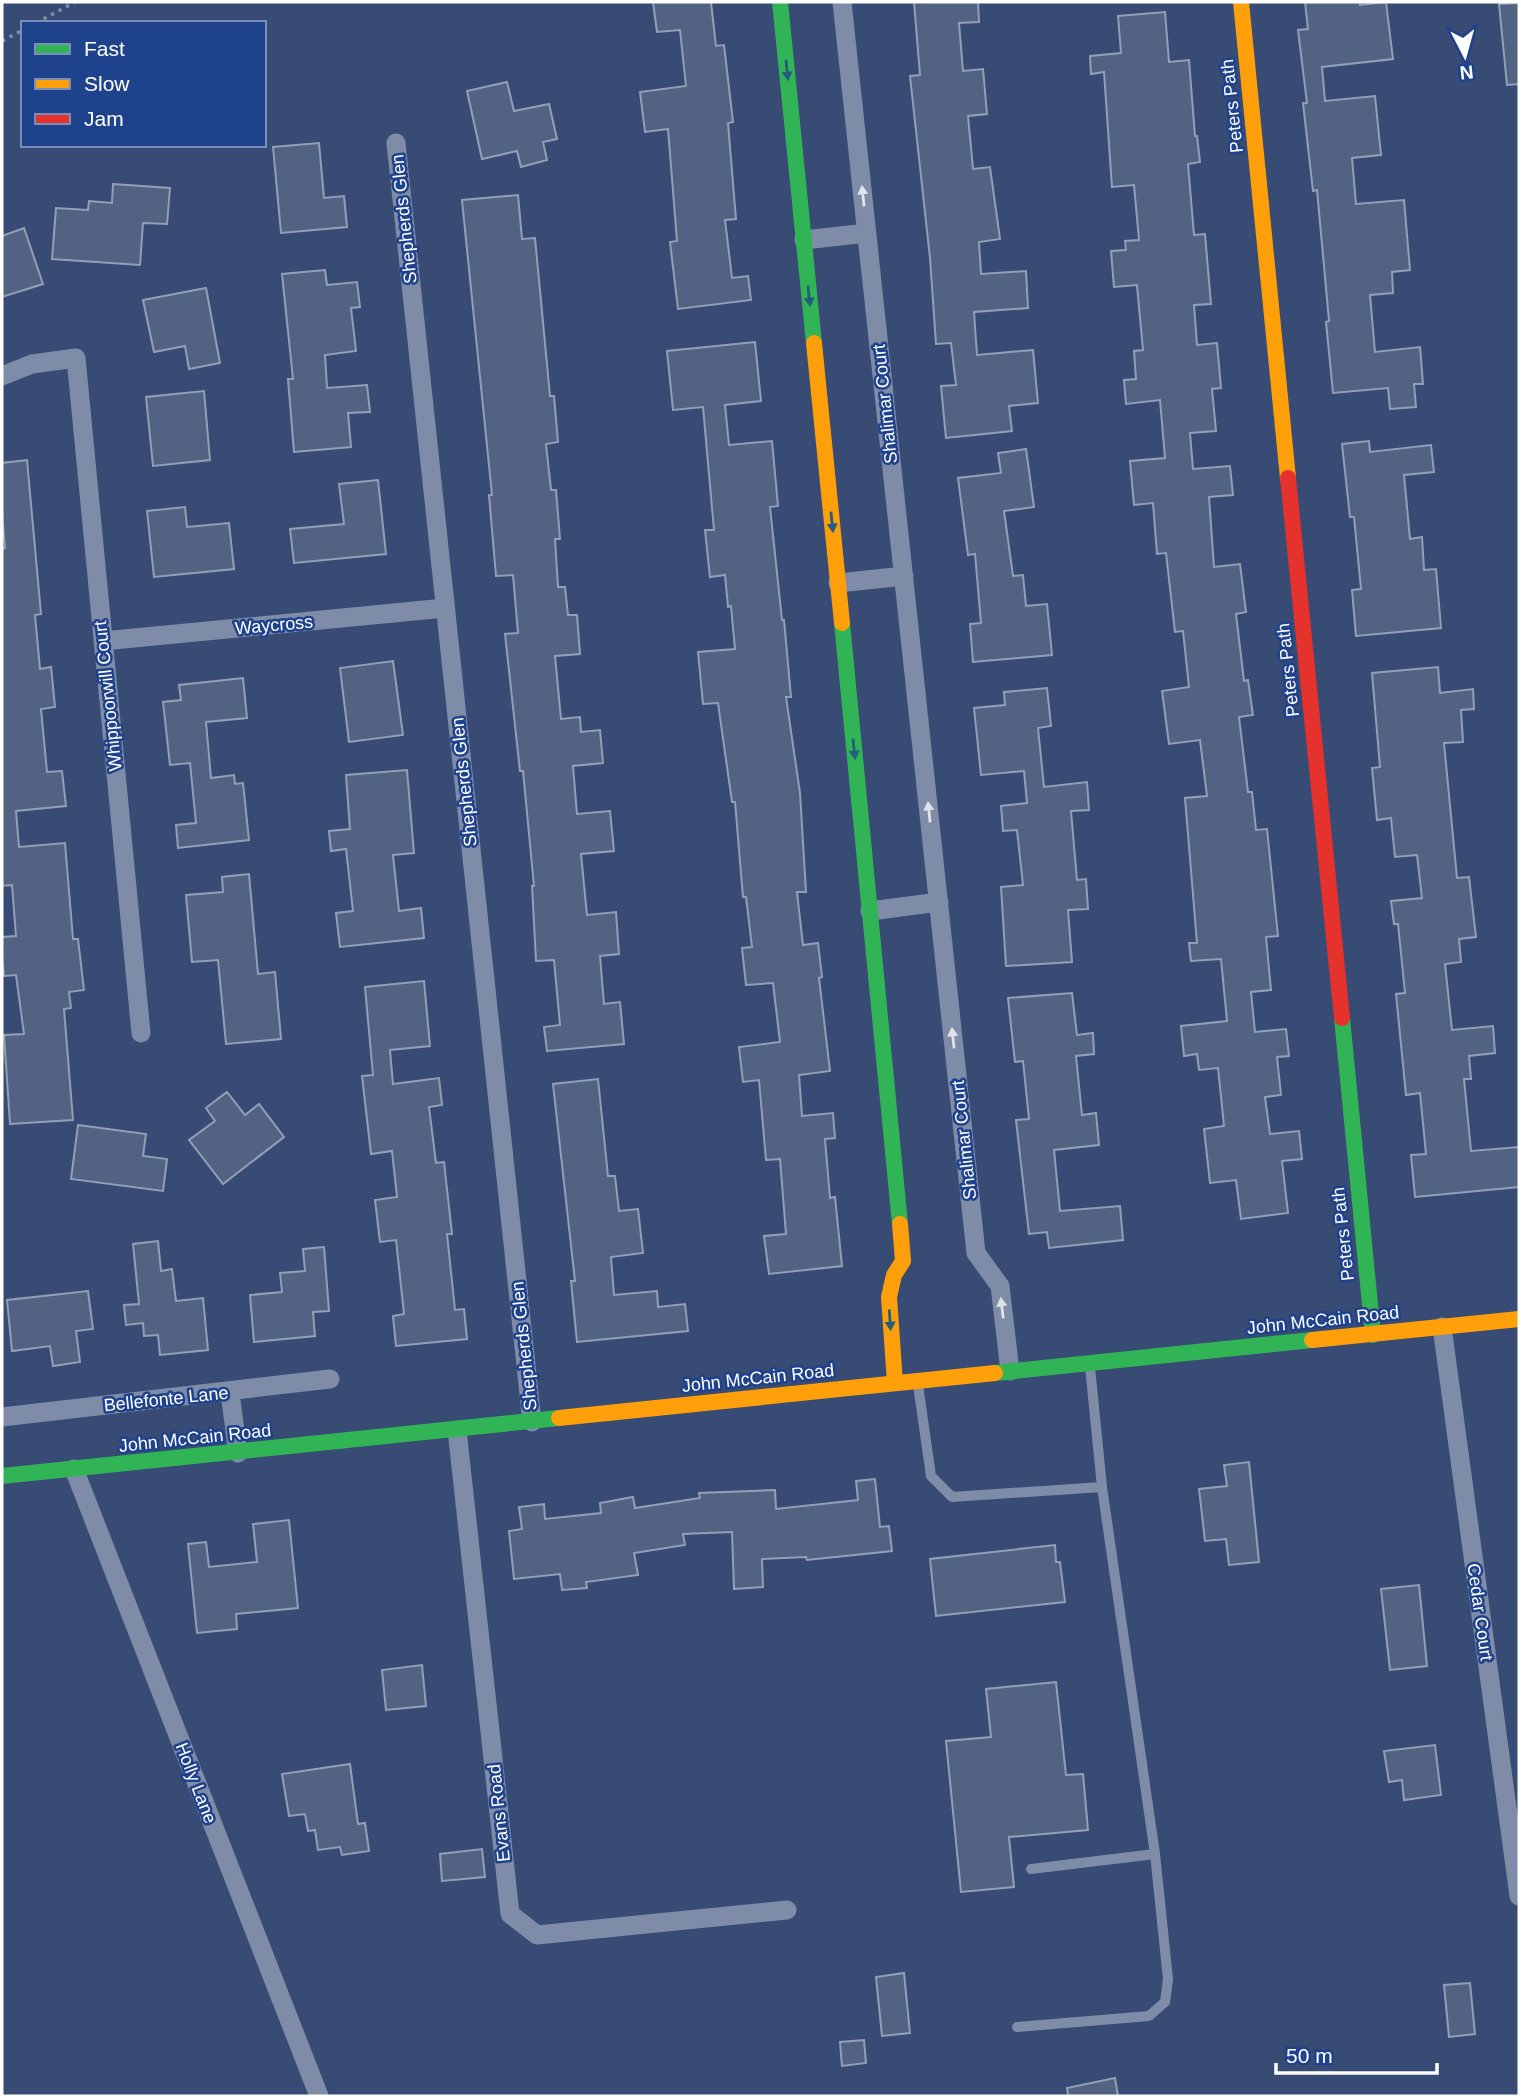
<svg xmlns="http://www.w3.org/2000/svg" width="1521" height="2098" font-family="Helvetica,sans-serif">
	<style>
		.building { fill: #526283; stroke: #949fb6; stroke-width: 2 }
		.lines { fill: none; stroke-linecap: round; stroke-linejoin: round }
		.path { stroke: #7f8ca8; stroke-width: 3.5; stroke-dasharray: 3.5 5; stroke-linecap: butt }
		.lane { stroke: #7f8ca8; stroke-width: 10 }
		.street { stroke: #7f8ca8; stroke-width: 19 }
		.fast { stroke: #30b455; stroke-width: 16 }
		.slow { stroke: #ff9f0a; stroke-width: 16 }
		.jam { stroke: #e5322d; stroke-width: 16 }
		.oneway { fill: #235e7f }
		.oneway2 { fill: #dfe2e9 }
		.labels { text-anchor: middle; dominant-baseline: central; stroke-width: 5; stroke-linejoin: round; paint-order: stroke }
		.street-label { font-size: 18px; fill: #fff; stroke: #1f428d }
	</style>
	<rect width="100%" height="100%" fill="#384b74"/>
	<path class="building" d="M653,2H711L716,46L724,45L733,122L728,123L736,219L725,220L732,278L748,276L751,300L678,309L670,242L677,241L668,129L645,132L640,92L686,86L680,30L657,32Z
		M914,2H978L979,22L959,23L963,71L983,69L987,114L968,116L973,169L990,167L1000,239L979,242L981,274L1026,271L1028,308L974,312L977,355L1033,350L1038,403L1009,406L1012,431L946,438L941,386L956,385L951,343L936,344L930,258L910,76L920,75Z
		M1305,2H1360V5L1386,2L1393,59L1322,67L1325,101L1375,96L1381,155L1352,158L1356,204L1404,200L1410,270L1392,272L1393,293L1370,295L1375,352L1420,347L1423,384H1414L1416,407L1390,409L1388,388L1333,393L1326,322L1329,321L1317,190L1313,191L1303,103H1307L1298,30L1308,29Z
		M1519,3V84L1507,85L1499,4Z
		M1165,12L1169,62L1189,60L1195,136H1197L1200,162L1188,164L1194,235L1205,234L1211,304L1194,305L1197,345L1217,343L1221,388L1212,389L1216,431L1190,433L1193,469L1230,466L1233,495L1209,497L1214,567L1240,564L1246,612L1236,614L1244,681L1248,680L1253,715L1239,717L1248,792H1252L1256,830L1267,829L1278,936L1266,937L1271,990L1251,992L1255,1032L1286,1029L1289,1056L1277,1057L1281,1095L1265,1097L1270,1134L1299,1131L1302,1159L1282,1161L1288,1213L1241,1219L1236,1180L1210,1183L1204,1129L1224,1126L1218,1068L1199,1070L1197,1054L1184,1056L1181,1026L1227,1021L1221,959L1191,961L1189,943H1197L1185,798L1207,796L1200,740L1169,744L1162,691L1189,687L1183,631L1175,632L1166,553L1157,554L1153,503L1134,505L1130,461L1165,458L1160,400L1126,404L1124,380L1136,379L1134,351L1143,350L1137,285L1114,287L1111,251L1126,250L1125,241L1139,240L1134,185L1112,187L1104,72L1091,74L1090,56L1121,53L1118,16Z
		M507,82L514,111L549,104L557,139L543,142L547,160L521,167L517,151L482,159L467,91Z
		M319,143L324,198L344,196L347,227L281,233L273,147Z
		M113,184L170,188L167,224L143,223L140,265L52,259L56,208L88,210L89,201L112,203Z
		M518,195L522,239L535,238L550,396H554L558,442L546,444L551,490H556L560,539H555L558,587H565L568,615H577L580,654L555,656L561,719L580,717L581,732L600,730L603,763L573,766L577,814L610,811L614,851L581,854L587,915L616,912L619,954L600,956L604,1004L620,1002L624,1044L547,1051L544,1027L560,1025L554,960L536,961L532,886H534L523,771H520L505,634L518,633L513,575L496,576L489,495H492L462,200Z
		M24,228L43,284L2,297V236Z
		M325,270L327,285L357,282L360,307L351,308L356,351L325,355L327,388L367,385L370,412L348,413L351,447L294,452L288,379H293L282,274Z
		M206,288L220,363L189,369L185,346L154,352L143,300Z
		M755,342L761,401L725,405L729,445L772,441L778,506L770,507L782,620H784L791,697H786L800,793L806,892H797L803,945L818,943L822,977L819,978L830,1071L799,1075L802,1116L833,1113L835,1138L825,1139L830,1198L835,1197L842,1266L769,1274L764,1236L786,1234L780,1159L766,1160L759,1080L743,1082L739,1047L780,1042L773,983L746,985L742,948L752,947L746,897H743L735,802H732L718,703L703,704L698,652L735,649L731,606L728,607L725,575L710,577L705,530H714L703,407L673,410L667,351Z
		M204,391L210,460L153,466L146,397Z
		M1369,441L1370,452L1431,445L1434,472L1404,475L1410,539L1422,537L1424,570L1436,569L1441,628L1356,636L1352,590L1361,589L1354,517H1350L1342,444Z
		M1026,449L1034,507L1004,511L1013,576L1023,575L1026,606L1047,604L1052,655L973,662L970,624L981,623L975,554L968,555L958,478L1001,473L998,453Z
		M27,460L41,614L35,615L40,669L51,667L55,707L41,709L47,772L62,771L66,806L16,811L19,847L65,843L73,939H78L84,990L69,992L71,1008L64,1009L73,1120L10,1124L4,1035L24,1034L16,975L4,976L2,955V937L16,936L12,885L2,886V549L5,548L2,513V463Z
		M378,480L386,554L294,563L290,529L344,524L339,484Z
		M185,507L187,527L229,523L234,569L154,577L147,511Z
		M393,661L403,735L349,742L340,668Z
		M1438,667L1440,693L1473,689L1474,709L1461,710L1463,742L1444,743L1457,878L1469,877L1476,937L1459,939L1461,962L1445,964L1452,1030L1493,1026L1495,1053L1469,1056L1471,1079H1464L1471,1151L1519,1147V1187L1415,1197L1411,1155L1426,1154L1420,1093L1406,1095L1396,994L1405,993L1398,924H1394L1391,901L1422,898L1417,855L1395,857L1391,818L1377,820L1372,768L1380,767L1372,673Z
		M243,678L247,718L206,722L211,778L234,775L235,784L243,783L249,840L178,848L176,825L196,823L190,763L170,765L163,702L181,700L179,685Z
		M1047,688L1051,726L1038,728L1044,787L1087,782L1089,810L1071,811L1077,880L1086,879L1088,909L1068,910L1072,962L1006,966L1001,887L1023,885L1017,830L1003,831L1001,806L1027,803L1024,771L981,775L974,708L1005,705L1004,692Z
		M407,770L414,853L393,855L399,911L421,908L424,938L340,947L336,913L353,911L346,849L331,851L329,831L350,829L346,775Z
		M249,874L258,974L275,972L281,1039L226,1044L218,960L192,962L186,895L223,892L222,877Z
		M424,981L430,1046L390,1050L393,1084L439,1078L442,1105L429,1107L436,1163L444,1162L452,1234H447L455,1310L464,1309L467,1339L396,1346L393,1316L404,1314L396,1240L380,1242L375,1200L397,1197L392,1151L371,1154L362,1076L373,1075L365,987Z
		M1072,993L1077,1035L1093,1033L1094,1054L1076,1056L1082,1115L1096,1113L1099,1145L1054,1150L1060,1211L1120,1206L1123,1240L1049,1248L1047,1232L1029,1234L1016,1120L1029,1119L1023,1061L1015,1062L1008,998Z
		M598,1079L608,1176H615L619,1211L638,1209L643,1253L611,1257L614,1295L657,1291L658,1307L685,1304L688,1331L577,1342L571,1281H575L553,1084Z
		M227,1092L245,1115L259,1104L284,1137L223,1184L189,1140L215,1121L206,1108Z
		M78,1125L146,1134L143,1156L167,1159L163,1191L71,1179Z
		M158,1241L161,1271L172,1269L176,1301L203,1298L208,1350L160,1355L158,1335L144,1336L143,1323L126,1325L124,1305L139,1304L133,1244Z
		M324,1247L329,1311L313,1312L315,1336L254,1342L250,1295L282,1292L280,1273L305,1271L303,1249Z
		M88,1291L93,1329L76,1331L80,1362L53,1366L50,1346L12,1351L7,1300Z
		M1249,1462L1259,1562L1229,1565L1226,1539L1205,1541L1199,1489L1227,1486L1224,1465Z
		M875,1479L880,1527L889,1526L892,1551L807,1560L806,1557L762,1559L763,1587L734,1589L732,1532L683,1534L685,1545L634,1553L638,1575L586,1582L587,1588L562,1590L560,1574L514,1579L509,1531L522,1529L519,1507L544,1504L545,1519L601,1513L600,1503L633,1497L635,1508L700,1498L699,1493L775,1490L776,1509L858,1500L856,1481Z
		M289,1520L298,1608L236,1614L237,1629L197,1633L188,1544L206,1542L209,1567L257,1562L253,1524Z
		M1055,1545L1056,1562H1060L1065,1602L936,1616L930,1559Z
		M1419,1585L1427,1666L1390,1670L1381,1589Z
		M422,1665L426,1706L386,1710L382,1670Z
		M1056,1682L1066,1775L1083,1774L1088,1830L1009,1837L1014,1887L961,1892L946,1741L991,1737L986,1689Z
		M1435,1745L1441,1795L1404,1800L1402,1780L1389,1782L1384,1751Z
		M350,1764L358,1824L365,1823L369,1851L342,1855L340,1847L318,1850L315,1830L308,1831L305,1814L289,1816L282,1774Z
		M482,1849L485,1877L442,1881L440,1854Z
		M904,1973L910,2033L882,2036L876,1977Z
		M1470,1983L1475,2034L1449,2037L1444,1985Z
		M864,2040L866,2063L842,2066L840,2042Z
		M1115,2078L1118,2096H1068L1067,2088Z"/>
	<g class="lines">
		<path class="path" d="M36,23L75,2
			M2,41L23,30"/>
		<path class="lane" d="M918,1385L931,1476L952,1497L1102,1487
			M1031,1869L1155,1854L1102,1487L1090,1367
			M1017,2027L1149,2016L1165,2002L1168,1979L1155,1854"/>
		<path class="street" d="M842,2L976,1253L1000,1286L1010,1371
			M396,143L532,1422
			M804,240L867,233
			M2,376L32,364L76,358L141,1033
			M838,583L904,576
			M103,641L445,608
			M870,911L939,902
			M1442,1327L1519,1896
			M230,1393L238,1453
			M2,1417L330,1379
			M457,1430L510,1914L537,1935L787,1910
			M74,1469L319,2096"/>
		<path class="fast" d="M780,2L814,343
			M842,623L900,1224
			M1342,1018L1373,1335
			M995,1373L1312,1340
			M2,1476L559,1418"/>
		<path class="slow" d="M1241,2L1288,478
			M814,343L842,623
			M1312,1340L1519,1319
			M895,1383L889,1297L894,1275L903,1261L900,1224
			M559,1418L995,1373"/>
		<path class="jam" d="M1288,478L1342,1018"/>
	</g>
	<defs><path id="oneway-solid" d="M-6-.8H1V-3.2L6.5 0L1 3.2V.8H-6Z" transform="scale(1.75)"/></defs>
	<g class="oneway">
		<use href="#oneway-solid" transform="translate(787 70) rotate(84)"/>
		<use href="#oneway-solid" transform="translate(809 296) rotate(84)"/>
		<use href="#oneway-solid" transform="translate(832 522) rotate(84)"/>
		<use href="#oneway-solid" transform="translate(854 749) rotate(84)"/>
		<use href="#oneway-solid" transform="translate(890 1320) rotate(86)"/>
	</g>
	<g class="oneway2">
		<use href="#oneway-solid" transform="translate(863 196) rotate(-96)"/>
		<use href="#oneway-solid" transform="translate(929 812) rotate(-96)"/>
		<use href="#oneway-solid" transform="translate(953 1038) rotate(-96)"/>
		<use href="#oneway-solid" transform="translate(1002 1308) rotate(-97)"/>
	</g>
	<g class="labels">
		<g class="street-label">
			<text transform="translate(1232 106) rotate(-96)">Peters Path</text>
			<text transform="translate(404 219) rotate(-96)">Shepherds Glen</text>
			<text transform="translate(885 404) rotate(-96)">Shalimar Court</text>
			<text transform="translate(274 625) rotate(-5)">Waycross</text>
			<text transform="translate(1288 670) rotate(-96)">Peters Path</text>
			<text transform="translate(108 696) rotate(-96)">Whippoorwill Court</text>
			<text transform="translate(464 782) rotate(-96)">Shepherds Glen</text>
			<text transform="translate(964 1140) rotate(-96)">Shalimar Court</text>
			<text transform="translate(1343 1234) rotate(-96)">Peters Path</text>
			<text transform="translate(1323 1320) rotate(-6)">John McCain Road</text>
			<text transform="translate(524 1346) rotate(-96)">Shepherds Glen</text>
			<text transform="translate(758 1378) rotate(-6)">John McCain Road</text>
			<text transform="translate(166 1399) rotate(-6)">Bellefonte Lane</text>
			<text transform="translate(195 1438) rotate(-6)">John McCain Road</text>
			<text transform="translate(1480 1612) rotate(82)">Cedar Court</text>
			<text transform="translate(196 1783) rotate(69)">Holly Lane</text>
			<text transform="translate(499 1813) rotate(-96)">Evans Road</text>
		</g>
	</g>
	<rect width="1521" height="2098" fill="none" stroke="#ffffff" stroke-width="7"/>
	<rect x="21" y="21" width="245" height="126" fill="#1f428d" stroke="#798ebb" stroke-width="2"/>
	<rect x="35" y="44" width="35" height="10" fill="#30b455" stroke="#798ebb" stroke-width="2"/>
	<text x="84" y="56" font-size="21" fill="#ffffff">Fast</text>
	<rect x="35" y="79" width="35" height="10" fill="#ff9f0a" stroke="#798ebb" stroke-width="2"/>
	<text x="84" y="91" font-size="21" fill="#ffffff">Slow</text>
	<rect x="35" y="114" width="35" height="10" fill="#e5322d" stroke="#798ebb" stroke-width="2"/>
	<text x="84" y="126" font-size="21" fill="#ffffff">Jam</text>
	<g transform="translate(1465 56) rotate(174)" stroke="#1f428d" stroke-width="5" paint-order="stroke">
	<path d="M0-5L12 26L0 18L-12 26Z" fill="#ffffff"/>
	<text y="-10" font-size="19" font-weight="bold" text-anchor="middle" fill="#ffffff">N</text>
	</g>
	<path d="M1276 2063v10h161v-10" fill="none" stroke="#ffffff" stroke-width="3.5"/>
	<text x="1286" y="2063" font-size="21" fill="#ffffff" stroke="#1f428d" stroke-width="5" paint-order="stroke">50 m</text>
</svg>
